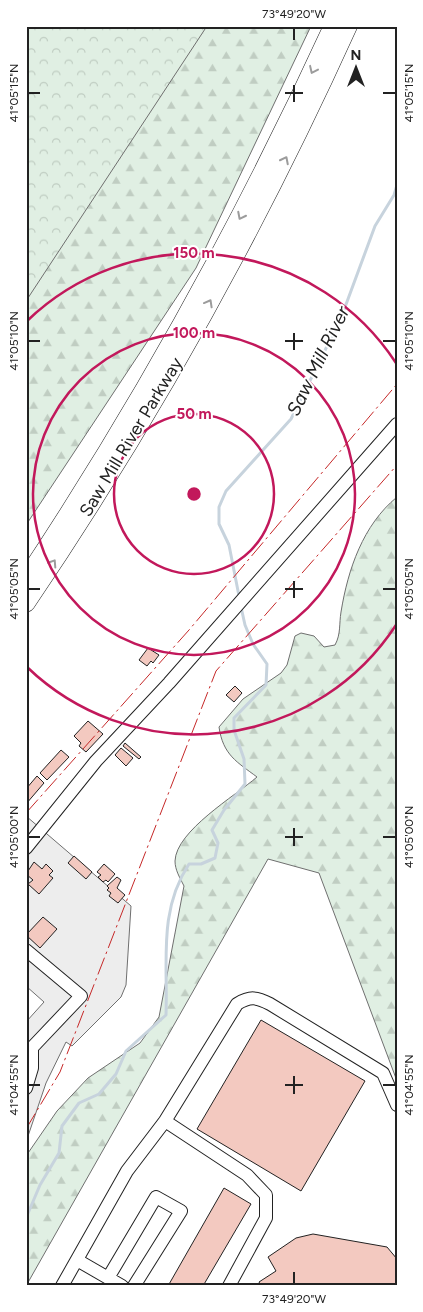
<svg xmlns="http://www.w3.org/2000/svg" width="423" height="1312" font-family="Figtree,sans-serif">
	<style>
		.forest { fill: url(#forest-firs); stroke: #6f6f6f }
		.park { fill: url(#park-crowns); stroke: #6f6f6f }
		.parking { fill: #ededed; stroke: #6f6f6f }
		.lines { fill: none; stroke-linecap: round; stroke-linejoin: round }
		.stream { stroke: #c7d3dd; stroke-width: 3 }
		.building { fill: #f3c9c0; stroke: #222 }
		.minor-casing { stroke: #222; stroke-width: 14 }
		.highway-casing { stroke: #222; stroke-width: 19 }
		.minor { stroke: #fff; stroke-width: 12 }
		.highway { stroke: #fff; stroke-width: 18 }
		.power { stroke: #c62828; stroke-width: 1; stroke-dasharray: 18 4 2.5 4; stroke-linecap: butt }
		.oneway { stroke: #9c9c9c }
		.ticks { fill: none; stroke: #222; stroke-width: 2 }
		.ring { fill: none; stroke: #c2185b; stroke-width: 2.5 }
		.labels { text-anchor: middle; dominant-baseline: central; stroke-width: 4; stroke-linejoin: round; paint-order: stroke }
		.street-label { font-size: 18px; fill: #222; stroke: #fff }
		.water-label { font-size: 19px; font-style: italic; fill: #222; stroke: #fff }
		.centre { fill: #c2185b; stroke: #fff; stroke-width: 2.5 }
		.ring-label { font-size: 15px; text-anchor: middle; font-weight: bold; fill: #c2185b; stroke: #fff; stroke-width: 4; stroke-linejoin: round; paint-order: stroke }
		.neatline { fill: none; stroke: #222; stroke-width: 2 }
		.ticks-label { font-size: 12px; text-anchor: middle; fill: #222 }
	</style>
	<defs>
		<pattern id="forest-firs" width="22" height="20" patternUnits="userSpaceOnUse" patternTransform="scale(1.25)"><rect width="22" height="20" fill="#e0efe3"/><path d="M5 1l3.5 6h-7zM16 11l3.5 6h-7z" fill="#c0cdc2"/></pattern>
		<pattern id="park-crowns" width="20" height="18" patternUnits="userSpaceOnUse" patternTransform="scale(1.25)"><rect width="20" height="18" fill="#e0efe3"/><path d="M2 6a3 3 0 1 1 6 0M12 15a3 3 0 1 1 6 0" fill="none" stroke="#c0cdc2"/></pattern>
	</defs>
	<rect width="100%" height="100%" fill="#fff"/>
	<path class="forest" d="M26,26H311L196,268L26,525Z
		M397,497V1081L319,873L268,859L26,1286V1156L57,1111L88,1078L140,1043L159,1017L184,886C180,878 175,870 175,861C176,831 235,796 257,777C237,762 223,755 219,727L243,699L281,673L287,665L295,636L301,633L314,636L324,647L335,645C341,634 339,624 341,612C348,569 363,525 397,497Z"/>
	<path class="park" d="M26,26H207L26,301Z"/>
	<path class="parking" d="M26,816L131,906L126,985L121,997L72,1046L66,1042L46,1083L26,1142V1022L44,1002L26,986Z"/>
	<g class="lines">
		<path class="stream" d="M239,596L229,545L219,524V507L226,491L291,419L341,318L375,226L394,195L397,185
			M26,1218L40,1185L59,1153L62,1126L79,1103L99,1094L116,1074L126,1051L166,1015C168,962 158,911 189,864H201L215,858L218,843L212,830L224,810L245,784L244,759L234,730V718L266,685L267,664L253,644L245,625L241,607"/>
	</g>
	<path class="building" d="M148,648L159,655L153,663L151,661L147,666L139,660Z
		M235,686L242,693L234,702L226,695Z
		M88,721L103,734L86,752L79,746L81,743L74,736Z
		M125,743L141,757L139,759L123,746Z
		M121,748L133,758L126,766L115,755Z
		M61,750L69,757L47,780L40,773Z
		M37,776L44,783L26,804V789Z
		M74,856L92,872L86,879L68,863Z
		M34,862L42,869L46,864L53,871L49,875L53,878L39,894L28,884L33,880L26,874Z
		M104,864L115,874L108,882L106,880L103,882L98,877L101,875L97,872Z
		M117,877L121,880L117,888L125,895L118,903L109,896L111,893L107,890L109,888L107,886Z
		M43,917L57,929L40,948L26,935Z
		M261,1020L365,1081L301,1191L197,1129Z
		M224,1188L251,1204L203,1286H168Z
		M313,1234L387,1247L397,1259V1286H261L259,1282L276,1271L268,1257L296,1238Z"/>
	<g class="lines">
		<g class="minor-casing">
			<path id="minor" d="M26,848L96,761L169,683L397,424
				M26,950L81,996L26,1054
				M26,1088L32,1068V1047
				M165,1121L247,1175L266,1195V1218L229,1286
				M77,1260L122,1286
				M108,1278L156,1197L181,1211L134,1286
				M62,1286L127,1171L165,1121L237,1004C250,996 257,997 270,1004L383,1073L397,1105"/>
		</g>
		<g class="highway-casing">
			<path id="highway" d="M26,579C143,403 245,218 333,26
				M26,603C150,420 257,227 348,26"/>
		</g>
		<use href="#minor" class="minor"/>
		<use href="#highway" class="highway"/>
		<path class="power" d="M26,813L189,630L397,384
			M26,1129L60,1072L216,671L397,465"/>
	</g>
	<defs><path id="oneway-chevron" d="M-2-3.5L2.5 0L-2 3.5" fill="none" stroke-width="1.6" stroke-linecap="round" stroke-linejoin="round" transform="scale(1.25)"/></defs>
	<g class="oneway">
		<use href="#oneway-chevron" transform="translate(313 70) rotate(115)"/>
		<use href="#oneway-chevron" transform="translate(285 160) rotate(-63)"/>
		<use href="#oneway-chevron" transform="translate(241 216) rotate(117)"/>
		<use href="#oneway-chevron" transform="translate(209 303) rotate(-61)"/>
		<use href="#oneway-chevron" transform="translate(53 563) rotate(-57)"/>
	</g>
	<path class="ticks" d="M294,28V40M294,85V102M28,93H40M285,93H303M383,93H396M294,333V350M28,341H40M285,341H303M383,341H396M294,581V598M28,589H40M285,589H303M383,589H396M294,828V846M28,837H40M285,837H303M383,837H396M294,1076V1094M28,1085H40M285,1085H303M383,1085H396M294,1272V1284"/>
	<g class="ring">
		<circle cx="194" cy="494" r="80"/>
		<circle cx="194" cy="494" r="161"/>
		<path d="M396 625A241 241 0 0 1 27 667M27 321A241 241 0 0 1 396 363"/>
	</g>
	<g class="labels">
		<g class="street-label">
			<text transform="translate(131 437) rotate(-59)">Saw Mill River Parkway</text>
		</g>
		<g class="water-label">
			<text transform="translate(318 361) rotate(-64)">Saw Mill River</text>
		</g>
	</g>
	<circle cx="194" cy="494" r="8" class="centre"/>
	<g class="ring-label">
		<text x="194" y="258">150 m</text>
		<text x="194" y="338">100 m</text>
		<text x="194" y="419">50 m</text>
	</g>
	<rect width="423" height="1312" fill="none" stroke="#ffffff" stroke-width="55"/>
	<g transform="translate(356 68)" stroke="#ffffff" stroke-width="4" paint-order="stroke">
	<path d="M0-4L9 19L0 12L-9 19Z" fill="#222222"/>
	<text y="-8" font-size="14" font-weight="bold" text-anchor="middle" fill="#222222">N</text>
	</g>
	<rect x="28" y="28" width="368" height="1256" class="neatline"/>
	<g class="ticks-label">
		<text x="294" y="18">73°49'20"W</text>
		<text transform="translate(14 93) rotate(-90)" y="4">41°05'15"N</text>
		<text transform="translate(409 93) rotate(-90)" y="4">41°05'15"N</text>
		<text transform="translate(14 341) rotate(-90)" y="4">41°05'10"N</text>
		<text transform="translate(409 341) rotate(-90)" y="4">41°05'10"N</text>
		<text transform="translate(14 589) rotate(-90)" y="4">41°05'05"N</text>
		<text transform="translate(409 589) rotate(-90)" y="4">41°05'05"N</text>
		<text transform="translate(14 837) rotate(-90)" y="4">41°05'00"N</text>
		<text transform="translate(409 837) rotate(-90)" y="4">41°05'00"N</text>
		<text transform="translate(14 1085) rotate(-90)" y="4">41°04'55"N</text>
		<text transform="translate(409 1085) rotate(-90)" y="4">41°04'55"N</text>
		<text x="294" y="1303">73°49'20"W</text>
	</g>
</svg>
